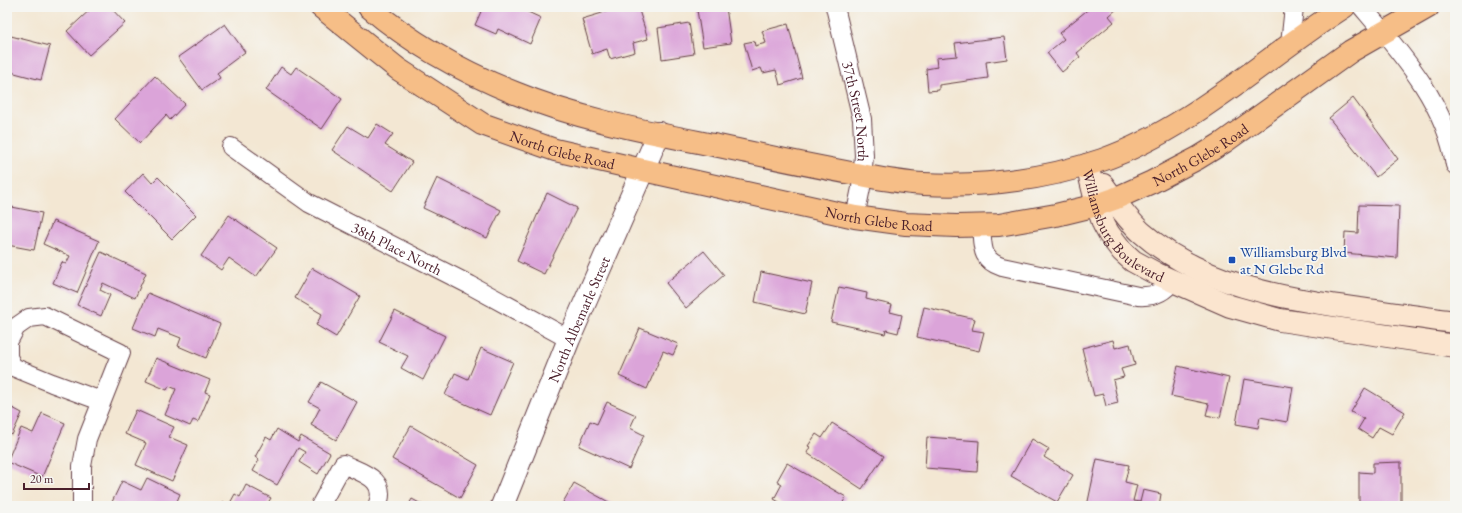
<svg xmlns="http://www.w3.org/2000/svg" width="1462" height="513" font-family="'EB Garamond',serif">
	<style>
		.building { fill: #dba4d9 }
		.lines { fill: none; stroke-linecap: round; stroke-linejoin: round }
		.minor-casing { stroke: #633d44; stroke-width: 20 }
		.tertiary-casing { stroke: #633d44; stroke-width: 24 }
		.secondary-casing { stroke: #633d44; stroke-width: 24 }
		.primary-casing { stroke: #633d44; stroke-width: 24 }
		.minor { stroke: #fff; stroke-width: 18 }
		.tertiary { stroke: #fff; stroke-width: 22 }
		.secondary { stroke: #fbe5cf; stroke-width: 22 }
		.primary { stroke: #f6be87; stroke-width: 22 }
		.transit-dot { fill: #1a4fb4; stroke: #f6f6f2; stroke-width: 1.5 }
		.labels { text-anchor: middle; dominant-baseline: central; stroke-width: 3.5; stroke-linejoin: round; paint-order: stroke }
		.street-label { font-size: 15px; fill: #4a1f2b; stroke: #f6f6f2 }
		.transit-label { font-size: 15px; fill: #164399; stroke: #f6f6f2; text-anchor: start }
	</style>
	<rect width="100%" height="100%" fill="#f6f6f2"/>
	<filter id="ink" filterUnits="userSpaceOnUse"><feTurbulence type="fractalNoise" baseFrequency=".025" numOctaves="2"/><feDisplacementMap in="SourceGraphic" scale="8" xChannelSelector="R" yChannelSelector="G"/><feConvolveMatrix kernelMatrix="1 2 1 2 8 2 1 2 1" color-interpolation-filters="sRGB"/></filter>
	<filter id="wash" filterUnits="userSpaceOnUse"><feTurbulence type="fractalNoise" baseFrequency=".012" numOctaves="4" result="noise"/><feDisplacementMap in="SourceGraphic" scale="16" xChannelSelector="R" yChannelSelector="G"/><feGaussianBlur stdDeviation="0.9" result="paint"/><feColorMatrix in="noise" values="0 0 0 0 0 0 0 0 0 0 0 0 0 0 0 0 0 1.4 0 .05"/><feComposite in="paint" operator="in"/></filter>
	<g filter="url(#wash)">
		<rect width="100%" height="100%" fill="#f3e7d3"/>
		<g id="blocks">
			<path class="building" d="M93,7H110L125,23L89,55L67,31Z
				M483,7H517L541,18L530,44L498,29L496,34L475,25Z
				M608,7H638L648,39L633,43L635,52L610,59L607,49L592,54L582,19L609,11Z
				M717,7H726L731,43L703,47L697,10Z
				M1091,7H1119L1109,16L1114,22L1077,53L1080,57L1062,72L1047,53L1064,39L1059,33Z
				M689,23L694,54L662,59L658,28Z
				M225,24L245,52L217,73L220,78L202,90L178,57Z
				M788,24L802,78L780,85L776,70L763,73L761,68L752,71L744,43L754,41L755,46L766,43L762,31Z
				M7,35L50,46L41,80L7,71Z
				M1004,37L1007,59L986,62L988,78L939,85V90L928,91L926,69L937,67L936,58L957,56L955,43Z
				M281,67L291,74L296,67L342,99L322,129L266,90Z
				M155,76L185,104L170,120L166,115L140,143L115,119Z
				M1353,98L1398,159L1376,177L1329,118Z
				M377,124L393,134L385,145L412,162L393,191L332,150L348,126L368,138Z
				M143,173L152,183L158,177L196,215L172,239L125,192Z
				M437,178L501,210L487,238L423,208Z
				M547,193L577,208L544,274L517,261Z
				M1359,205L1399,206L1397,258L1344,253L1345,232L1358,233Z
				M7,206L42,213L34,250L7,245Z
				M229,215L277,248L256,277L229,258L221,270L201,256Z
				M53,221L99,241L77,293L53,283L62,262L66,264L70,256L43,244Z
				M704,251L724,275L686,308L666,283Z
				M101,252L146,273L135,298L103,283L100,290L110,295L101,316L77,305Z
				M312,268L360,296L336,337L316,325L322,314L295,298Z
				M761,272L812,283L805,314L755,302Z
				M839,287L867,293L866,299L892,305L890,312L902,315L898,333L886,330L885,334L831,322Z
				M148,293L220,324L206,358L178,346L181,338L158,329L155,337L133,328Z
				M924,307L975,319L972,330L984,332L979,351L917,337Z
				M395,311L445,336L423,380L401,368L408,356L379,342Z
				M640,328L678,344L673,355L663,351L647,389L619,376Z
				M1113,340L1115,348L1130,344L1135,365L1121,369L1124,377L1113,380L1118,403L1106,406L1103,394L1094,396L1082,348Z
				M481,348L513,362L490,415L445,395L455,373L468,379Z
				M156,358L210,380L205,392L210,394L198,422L193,420L190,426L165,415L176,389L169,386L167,390L146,381Z
				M1178,366L1229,378L1220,418L1206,415L1209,404L1171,396Z
				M1244,379L1293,387L1287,422L1260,417L1258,428L1236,424Z
				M321,382L357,402L336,440L311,425L320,408L309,402Z
				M1365,388L1405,412L1392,434L1379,427L1372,438L1358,429L1364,419L1351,412Z
				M607,402L636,415L630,428L644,435L629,469L579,446L590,421L597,424Z
				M7,405L22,413L12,435L7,432Z
				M136,410L174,427L169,437L188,445L172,481L136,465L146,443L125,434Z
				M42,413L65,423L42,477L7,462L21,428L33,433Z
				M832,423L884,456L862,489L807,453L810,447L808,446L816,434L822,438Z
				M411,426L478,465L460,498L392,459Z
				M277,429L298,442L301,436L330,453L318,474L299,462L305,452L298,448L277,485L253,471L259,460L255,457L266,437L271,440Z
				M927,437L979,441L977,472L925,468Z
				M1032,439L1049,449L1044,457L1073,475L1057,502L1011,476Z
				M1097,459L1129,465L1125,482L1137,485L1133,501L1140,502L1143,490L1161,494L1159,506H1087Z
				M1401,462V506H1359V472L1373,473V463Z
				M787,463L846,497L841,506H786L774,499L782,484L777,481Z
				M147,478L180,494L175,506H120L112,502L122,481L141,490Z
				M574,483L616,506H561Z
				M246,485L271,498L266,506H221L223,502L229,505L235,494L240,497Z
				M412,499L425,506H408Z"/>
		</g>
	</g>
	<g filter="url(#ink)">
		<use href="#blocks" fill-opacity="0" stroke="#633d44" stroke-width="1"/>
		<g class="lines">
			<g class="minor-casing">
				<g id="minor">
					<path id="s1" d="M835,7L862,119L864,156L861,188L855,217"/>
					<path d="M1362,7C1401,53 1446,103 1455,165"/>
					<path d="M1290,44L1294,7"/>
					<path id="s2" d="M231,147L309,203L470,285L569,339"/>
					<path d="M981,226C983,246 980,260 1002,267L1138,296C1153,297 1164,293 1172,281"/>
					<path d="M82,506V466L87,439L121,353L45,316L29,318L16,327L8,342V357L13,367L52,383L101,401"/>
					<path d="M320,506L343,464C362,473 389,479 377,506"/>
				</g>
			</g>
			<g class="tertiary-casing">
				<g id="tertiary">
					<path id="s3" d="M502,506L569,339L659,133"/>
				</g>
			</g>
			<g class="secondary-casing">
				<g id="secondary">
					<path id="s4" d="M1087,165L1097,205L1104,225L1109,234L1122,251L1133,261L1157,274L1230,306L1280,320L1455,346"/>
					<path d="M1103,185C1115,201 1126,218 1141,232C1201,285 1282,298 1359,309C1391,313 1423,318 1455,322"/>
				</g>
			</g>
			<g class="primary-casing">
				<g id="primary">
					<path id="s5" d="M321,7L398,69L482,124L555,150L643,170L855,217L906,224L956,226L999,225L1056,215L1097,205L1114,199L1152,182L1198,158L1224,142L1351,51L1428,7"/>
					<path d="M369,7C411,43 463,72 515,93C590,124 673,136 752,153C788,161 824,168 861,175C882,179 903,183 924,184C984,187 1046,179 1102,160C1189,130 1267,56 1344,7"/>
				</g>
			</g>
			<use href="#minor" class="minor"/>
			<use href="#tertiary" class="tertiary"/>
			<use href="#secondary" class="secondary"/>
			<use href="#primary" class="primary"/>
		</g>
	</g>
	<rect class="transit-dot" x="1228" y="256" width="8" height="8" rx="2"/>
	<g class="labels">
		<g class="street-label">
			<text stroke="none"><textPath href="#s1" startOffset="107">37th Street North</textPath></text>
			<text stroke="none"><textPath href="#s5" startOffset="284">North Glebe Road</textPath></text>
			<text stroke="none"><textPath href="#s5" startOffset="944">North Glebe Road</textPath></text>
			<text stroke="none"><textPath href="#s5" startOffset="608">North Glebe Road</textPath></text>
			<text stroke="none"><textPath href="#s4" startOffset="74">Williamsburg Boulevard</textPath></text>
			<text stroke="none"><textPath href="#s2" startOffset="195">38th Place North</textPath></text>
			<text stroke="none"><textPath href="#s3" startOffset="202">North Albemarle Street</textPath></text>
		</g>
		<g class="transit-label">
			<text x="1240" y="251">Williamsburg Blvd<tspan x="1240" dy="17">at N Glebe Rd</tspan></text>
		</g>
	</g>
	<rect width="1462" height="513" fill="none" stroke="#f6f6f2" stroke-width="24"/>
	<path d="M24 483v6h65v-6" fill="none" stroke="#4a1f2b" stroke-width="2"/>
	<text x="30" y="483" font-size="12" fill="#4a1f2b" stroke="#f6f6f2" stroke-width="3" paint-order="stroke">20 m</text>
</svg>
